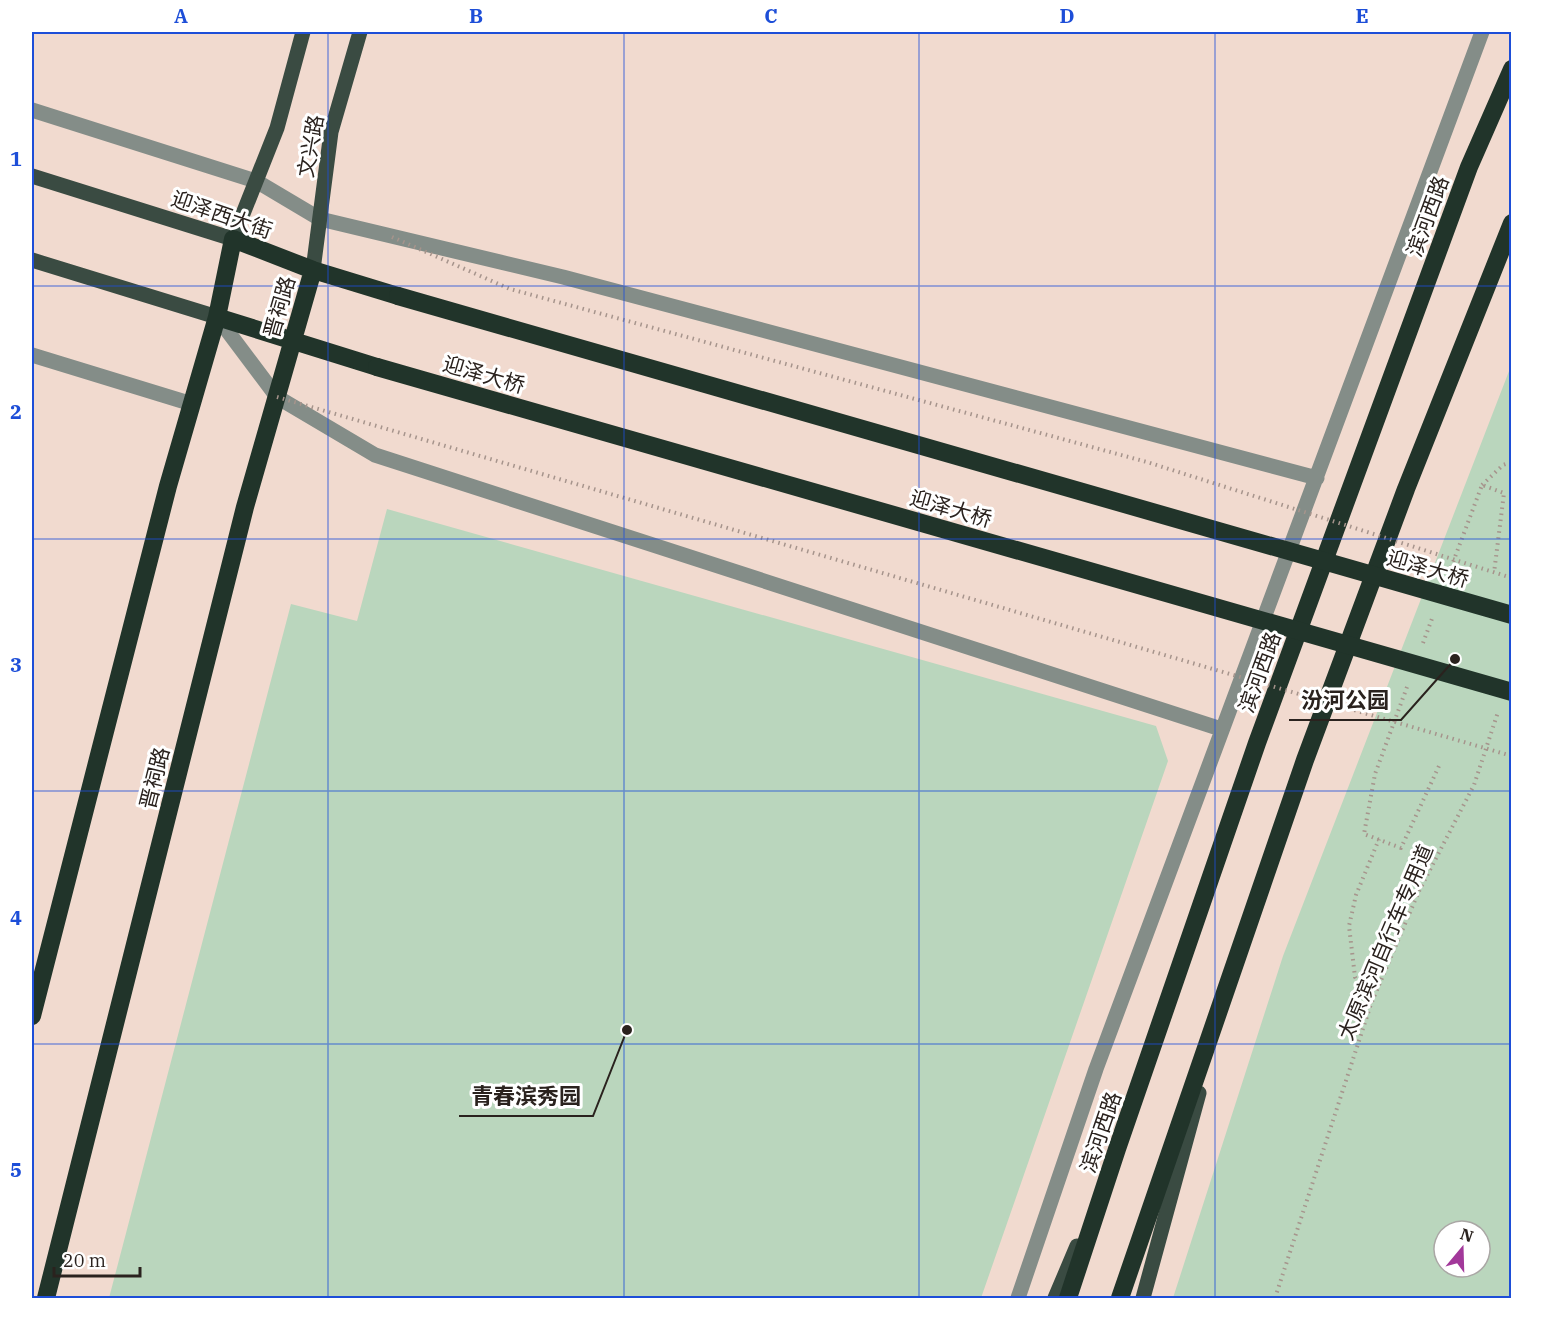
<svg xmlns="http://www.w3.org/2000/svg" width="1543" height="1330" font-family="'IBM Plex Serif','Noto Sans SC',serif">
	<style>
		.green { fill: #bad6bd; fill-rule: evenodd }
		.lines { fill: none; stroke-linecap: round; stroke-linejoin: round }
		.path { stroke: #a6948c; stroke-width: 4; stroke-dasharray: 1.5 4.5; stroke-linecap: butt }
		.minor { stroke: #848d88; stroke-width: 15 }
		.major { stroke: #3a4b42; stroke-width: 15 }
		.highway { stroke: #21342a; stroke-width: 18 }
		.path-bridge { stroke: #a6948c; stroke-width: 4; stroke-dasharray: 1.5 4.5; stroke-linecap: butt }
		.highway-bridge { stroke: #21342a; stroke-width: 18 }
		.grid { fill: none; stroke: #1d4ed8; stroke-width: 1.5; stroke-opacity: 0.55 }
		.labels { text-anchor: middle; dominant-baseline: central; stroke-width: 6; stroke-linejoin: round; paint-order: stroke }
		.street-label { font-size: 21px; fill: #2a221e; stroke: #fff }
		.leader { fill: none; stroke: #2a221e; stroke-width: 2 }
		.callout-dot { fill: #2a221e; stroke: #fff; stroke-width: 2 }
		.callout-label { font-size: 22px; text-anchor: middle; font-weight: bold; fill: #2a221e; stroke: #fff; stroke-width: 6; stroke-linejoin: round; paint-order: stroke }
		.neatline { fill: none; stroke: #1d4ed8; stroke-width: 2 }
		.grid-label { font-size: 20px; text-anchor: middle; font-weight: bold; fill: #1d4ed8 }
	</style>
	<rect width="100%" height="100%" fill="#f1dacf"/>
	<path class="green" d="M1511,366V1298H1173L1283,956ZM1444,1231H1480V1267H1444Z
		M387,509L1156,726L1168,761L981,1298H109L291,604L357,621Z"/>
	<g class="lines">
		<path class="path" d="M1482,485L1503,465L1512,462
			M1449,573L1482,485L1504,493L1494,573
			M1423,643L1433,616
			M1407,687L1375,774L1364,834L1401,848L1439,766
			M1371,1004L1355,977L1349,926L1356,895L1379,839
			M1275,1298L1371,1004L1419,891L1474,785L1498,712"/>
		<path class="minor" d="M32,110L256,181L320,219L563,277L1317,478
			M217,317L277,397L375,455L1221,729
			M32,355L192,404
			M1018,1298L1096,1069L1482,32"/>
		<path class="major" d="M32,176L233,239L277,128L303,32
			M32,260L217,317
			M313,270L331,132L360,32
			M1055,1298L1077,1246
			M1143,1298L1199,1093"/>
		<path class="highway" d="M233,239L313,270L398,296
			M217,317L377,367
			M32,1016L168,486L217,317L233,239
			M46,1298L245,507L313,270
			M1068,1298L1117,1149L1257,743L1469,167L1512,69
			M1120,1298L1305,760L1406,489L1512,223"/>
		<path class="path-bridge" d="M392,237L510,289L1147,462L1512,578
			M277,397L1512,756"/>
		<path class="highway-bridge" d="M398,296L1512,615
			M377,367L1512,692"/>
	</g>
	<path class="grid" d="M328,32V1298M624,32V1298M919,32V1298M1215,32V1298M32,286H1512M32,539H1512M32,791H1512M32,1044H1512"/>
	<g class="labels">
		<g class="street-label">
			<text transform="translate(310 146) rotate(-80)">文兴路</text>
			<text transform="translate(222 214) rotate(19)">迎泽西大街</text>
			<text transform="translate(1427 216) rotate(-70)">滨河西路</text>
			<text transform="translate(279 307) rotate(-74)">晋祠路</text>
			<text transform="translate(484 374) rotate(16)">迎泽大桥</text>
			<text transform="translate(951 508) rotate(16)">迎泽大桥</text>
			<text transform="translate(1428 568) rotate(16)">迎泽大桥</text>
			<text transform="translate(1259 672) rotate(-70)">滨河西路</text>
			<text transform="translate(154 778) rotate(-76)">晋祠路</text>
			<text transform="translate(1385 942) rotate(-67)">太原滨河自行车专用道</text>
			<text transform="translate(1100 1132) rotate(-71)">滨河西路</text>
		</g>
	</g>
	<path class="leader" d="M1455 659L1401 720H1289M627 1030L593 1116H459"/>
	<g class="callout-dot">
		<circle cx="1455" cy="659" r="6"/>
		<circle cx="627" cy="1030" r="6"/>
	</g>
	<g class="callout-label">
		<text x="1345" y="708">汾河公园</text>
		<text x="526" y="1104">青春滨秀园</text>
	</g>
	<rect width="1543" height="1330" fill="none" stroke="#ffffff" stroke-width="66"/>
	<g transform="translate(1462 1249) rotate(19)"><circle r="28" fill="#ffffff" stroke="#aaa7a5" stroke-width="1.5"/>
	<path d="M0-4.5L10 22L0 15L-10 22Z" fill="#a2389a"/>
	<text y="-9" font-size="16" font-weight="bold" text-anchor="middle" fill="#2a221e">N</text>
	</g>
	<path d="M54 1267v9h86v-9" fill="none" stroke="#2a221e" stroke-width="3"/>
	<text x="63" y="1267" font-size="18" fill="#2a221e" stroke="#ffffff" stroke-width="4.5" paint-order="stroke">20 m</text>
	<rect x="33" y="33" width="1477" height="1264" class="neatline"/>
	<g class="grid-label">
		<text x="181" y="23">A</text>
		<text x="476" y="23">B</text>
		<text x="771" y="23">C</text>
		<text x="1067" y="23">D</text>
		<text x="1362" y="23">E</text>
		<text x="16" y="166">1</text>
		<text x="16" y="419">2</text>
		<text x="16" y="672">3</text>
		<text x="16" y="925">4</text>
		<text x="16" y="1177">5</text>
	</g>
</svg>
